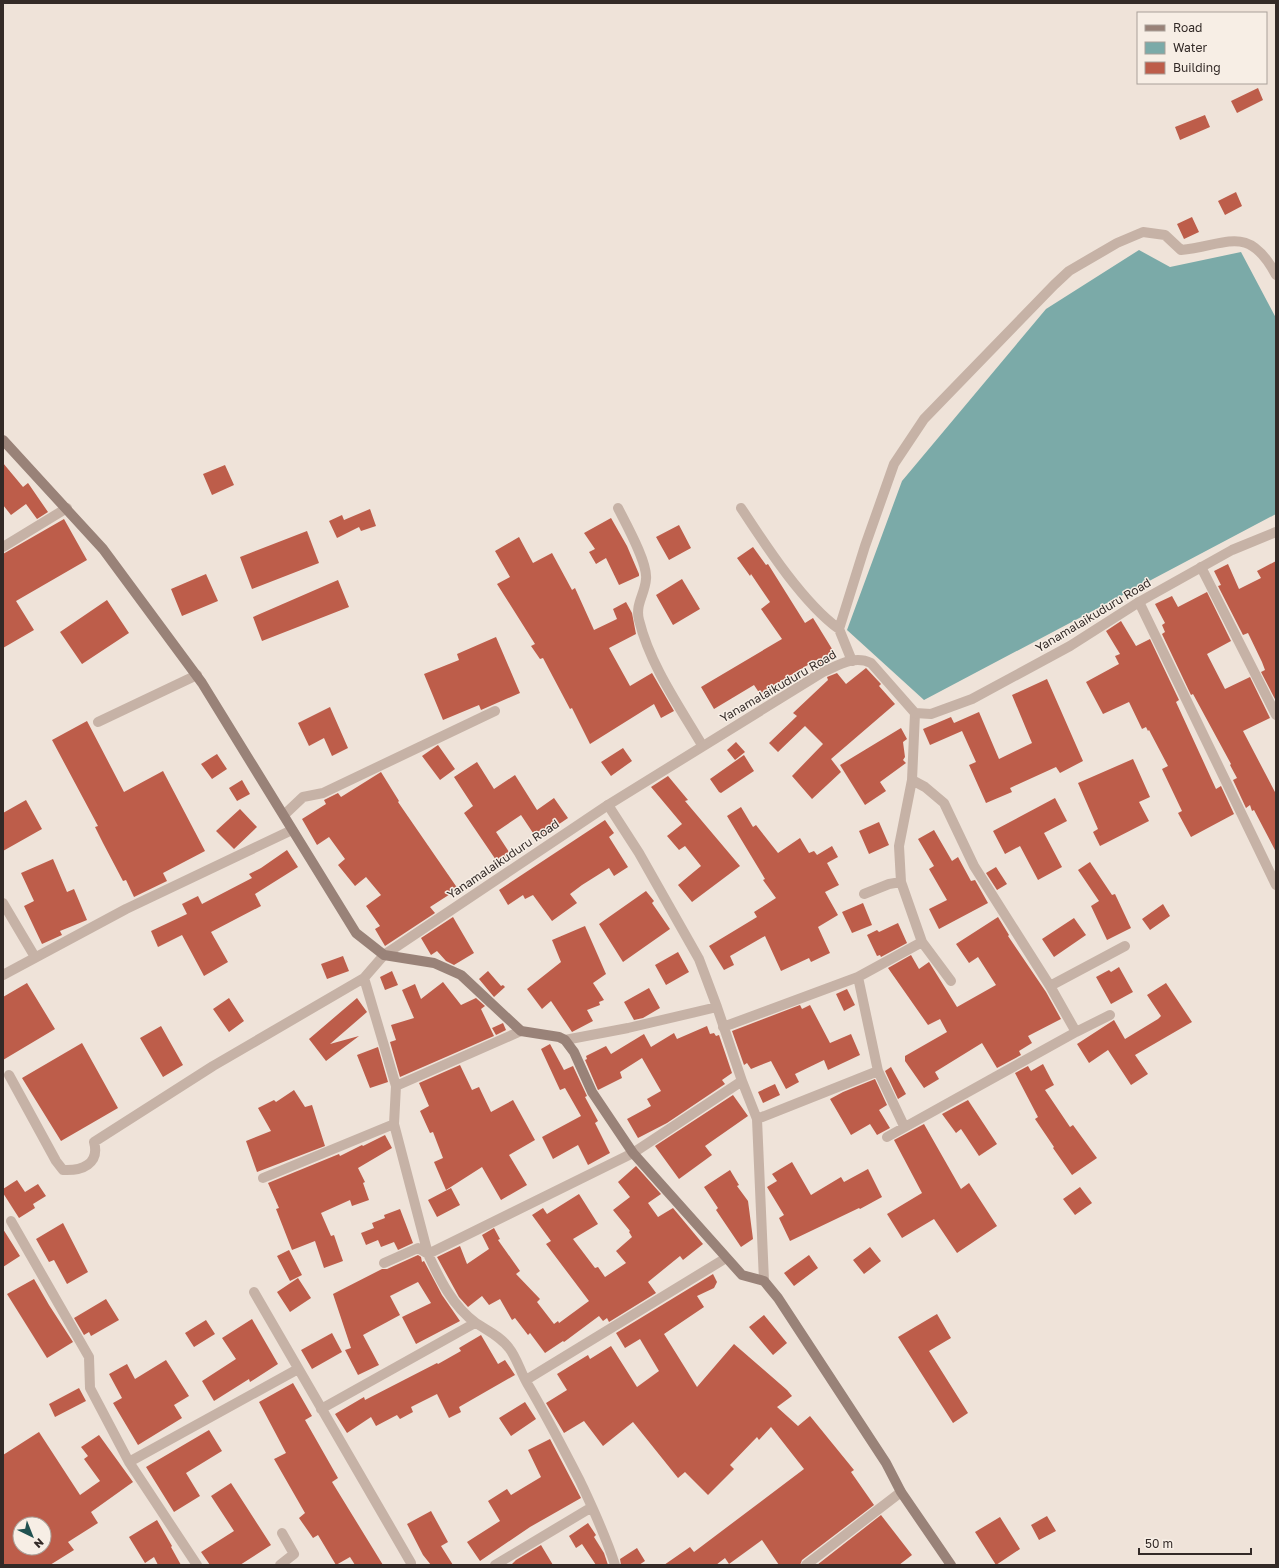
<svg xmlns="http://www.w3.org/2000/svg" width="1279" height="1568" font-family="'Golos Text',sans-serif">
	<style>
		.water { fill: #7baaa8 }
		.building { fill: #bd5d4a; fill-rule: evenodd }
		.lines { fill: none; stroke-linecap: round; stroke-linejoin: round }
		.minor { stroke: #c6b2a6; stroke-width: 10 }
		.tertiary { stroke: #c6b2a6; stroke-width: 10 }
		.secondary { stroke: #998278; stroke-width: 10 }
		.labels { text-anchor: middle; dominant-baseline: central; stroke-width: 3; stroke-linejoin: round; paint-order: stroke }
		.street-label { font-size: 12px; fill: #332a27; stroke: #f7eee5 }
	</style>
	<rect width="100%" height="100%" fill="#efe3d9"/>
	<path class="water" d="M1139,250L1170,267L1241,252L1276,318V514L924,700L847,630L902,481L1046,309Z"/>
	<path class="building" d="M1258,88L1263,100L1237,113L1231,101Z
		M1205,115L1210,127L1180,140L1175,127Z
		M1236,192L1242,206L1225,215L1218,201Z
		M1192,217L1199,232L1184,239L1177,224Z
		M3,463L23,487L28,483L48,512L37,519L26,504L11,515L3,505Z
		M225,465L234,485L212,495L203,474Z
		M370,509L376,526L361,531L359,527L337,538L329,521L342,515L344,520Z
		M611,518L627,546L639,574V576L619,585L606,558L596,564L589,552L595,549L584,533Z
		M64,519L87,560L16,601L34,630L3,648V554Z
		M679,525L691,548L669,560L656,537Z
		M307,531L319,563L252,589L240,557Z
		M519,537L533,563L552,553L572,590L575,588L594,630L617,619L613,609L626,602L632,613L636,634L609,648L630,686L652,673L674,711L661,718L654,704L590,744L572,708L570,709L543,658L540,659L531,646L535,644L497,584L510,577L495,551Z
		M753,547L766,565L768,564L805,623L813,618L837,657L820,666L816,660L760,694L754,685L714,709L701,687L782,639L761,609L770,602L751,574L750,576L737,558Z
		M1276,561V701L1261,672L1265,670L1262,662L1248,633L1243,635L1218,586L1221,585L1214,571L1228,564L1239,589L1261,578L1257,571Z
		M206,574L218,601L182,616L171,589Z
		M682,579L700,609L673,625L656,595Z
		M338,580L349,607L262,641L253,617Z
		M1207,592L1231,641L1207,654L1225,689L1250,677L1270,718L1243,731L1276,794V852L1254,810L1252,811L1250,805L1246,808L1233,780L1237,778L1230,765L1231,764L1193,694L1191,695L1162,634L1165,632L1162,625L1165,623L1155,604L1172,596L1178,607Z
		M107,600L129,633L82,664L60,632Z
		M1121,621L1136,646L1150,639L1179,700L1176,702L1216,789L1221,786L1234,814L1191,837L1178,813L1182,811L1162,769L1168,766L1149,730L1148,731L1146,727L1142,729L1129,702L1103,714L1086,682L1119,664L1115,656L1120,654L1106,631Z
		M496,637L520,693L481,710L479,705L443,720L424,674L459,660L457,654Z
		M866,668L881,684L879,686L895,704L831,759L841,772L812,799L792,776L823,744L805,726L778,752L769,743L797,716L793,713L828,680L827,677L837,673L846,684Z
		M1047,679L1083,761L1060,773L1056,767L1010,788L1012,792L986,803L969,765L976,762L962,731L930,745L923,729L951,717L954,723L979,712L999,759L1032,743L1012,695Z
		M330,707L348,748L332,756L324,738L309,746L298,723Z
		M87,721L124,792L163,771L205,851L163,873L167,881L134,897L126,880L123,881L103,843L95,827L98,826L52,740Z
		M901,728L907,739L903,742L905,757L903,760L906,763L880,782L886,791L865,805L840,765Z
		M736,742L745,752L735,760L727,750Z
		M438,745L455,769L440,780L422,756Z
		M623,748L632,761L611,776L601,762Z
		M217,754L227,769L212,779L201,764Z
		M744,755L754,771L721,793L719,792L710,779Z
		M1133,759L1150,797L1139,802L1149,821L1100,846L1093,832L1098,829L1078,783Z
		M477,762L494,789L515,775L537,810L554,798L568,818L537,839L521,815L496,832L511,855L498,863L464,813L473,806L454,777Z
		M381,772L399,801L398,802L458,889L430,907L435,913L385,946L375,929L380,926L366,906L381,895L366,877L355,886L338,865L345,859L329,837L317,845L302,819L326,804L324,800L338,793L341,797Z
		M668,776L688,800L685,801L740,866L692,902L678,885L701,866L685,846L679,850L667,836L682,824L651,787Z
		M242,780L250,794L237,801L229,788Z
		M1055,798L1067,821L1044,833L1062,867L1038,880L1020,846L1005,854L993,831Z
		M26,800L42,829L3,851V813Z
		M741,807L753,827L756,825L778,853L800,838L809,853L814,851L817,855L832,846L838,857L827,863L839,885L825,892L838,915L818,927L830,953L811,962L809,958L781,971L765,936L730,956L734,965L724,970L709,946L757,917L754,912L776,898L763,880L765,879L727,816Z
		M240,809L257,827L234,849L216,831Z
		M605,820L614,833L609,837L628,867L614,876L609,868L582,885L570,894L577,903L552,921L533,895L525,899L523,895L508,905L499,890Z
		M879,822L889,845L869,854L859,831Z
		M934,830L952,861L958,857L971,881L975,880L988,903L939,929L929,909L947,900L929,869L934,866L918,839Z
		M287,850L298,867L255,894L261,906L211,932L228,962L204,976L182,935L158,947L151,931L187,914L182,904L198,896L202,904L252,878L249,874L261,868Z
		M53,859L67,892L74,889L87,920L60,931L62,935L42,944L24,906L34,901L21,873Z
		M1090,862L1112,895L1115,894L1131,928L1107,940L1091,906L1099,901L1078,870Z
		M996,867L1007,884L997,890L986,873Z
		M646,891L654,901L652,903L670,929L623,962L599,924Z
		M863,903L872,925L852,933L842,912Z
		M1163,904L1170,916L1150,930L1142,919Z
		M453,917L474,953L454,965L446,961L437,951L431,955L421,938Z
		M998,917L1009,935L1008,936L1046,992L1061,1019L1028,1036L1032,1043L1019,1051L1021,1055L997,1068L982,1043L935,1072L939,1079L924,1088L905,1061V1056L947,1032L940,1019L928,1025L888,968L911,955L919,969L929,962L957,1007L996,985L978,957L969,963L956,944Z
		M1074,918L1086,935L1054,957L1042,939Z
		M898,923L907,943L881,957L880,955L877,956L867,935L877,930L879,932Z
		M585,926L606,974L593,983L604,1000L599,1002L600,1005L587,1010L593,1021L572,1032L551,1001L542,1009L527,989L561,962L552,940Z
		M678,952L689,972L666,985L655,965Z
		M343,956L349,971L327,979L321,964Z
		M1119,967L1133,992L1111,1004L1096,977L1109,970L1111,972Z
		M392,971L398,985L385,990L380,977Z
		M488,971L501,986L503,985L505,987L494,997L479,979Z
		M443,982L461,1005L476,998L485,1006L481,1009L494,1036L400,1077L390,1042L396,1040L391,1025L414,1018L402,990L415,984L421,999Z
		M27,983L55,1029L3,1060V997Z
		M1166,983L1192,1022L1135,1055L1148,1074L1131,1085L1108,1050L1089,1063L1077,1044L1114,1020L1125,1039L1158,1019L1161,1016L1147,995Z
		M649,988L660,1008L643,1018L634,1020L624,1002Z
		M847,989L855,1005L844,1011L836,994Z
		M229,998L244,1021L229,1032L213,1009Z
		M357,998L367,1012L330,1044L359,1036L326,1061L309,1039Z
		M800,1005L802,1009L810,1005L830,1043L851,1034L860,1055L828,1070L824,1060L795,1074L799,1082L786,1089L771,1061L751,1069L747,1063L744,1065L732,1031Z
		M503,1023L506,1030L496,1035L492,1028Z
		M161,1026L183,1065L163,1077L140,1038Z
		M707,1026L710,1034L714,1033L716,1036L719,1035L732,1073L722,1080L725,1084L667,1123L638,1138L627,1119L651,1106L647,1099L661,1091L642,1058L620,1072L622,1078L598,1090L585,1060L587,1059L586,1056L606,1046L611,1054L644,1034L651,1047L674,1033L677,1039Z
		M82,1043L118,1108L61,1141L22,1078Z
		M550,1044L564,1070L573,1066L587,1096L585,1097L598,1121L595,1123L610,1153L588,1165L578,1145L553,1159L542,1137L581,1116L565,1088L560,1090L541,1049Z
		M378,1047L388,1082L370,1088L357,1055Z
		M1043,1064L1054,1085L1045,1090L1070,1127L1073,1125L1097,1158L1072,1175L1053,1148L1054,1147L1035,1119L1038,1117L1015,1073L1028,1066L1031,1071Z
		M460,1065L472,1090L479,1087L491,1112L513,1100L535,1140L509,1155L527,1185L501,1200L482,1167L446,1190L434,1162L443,1158L433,1132L430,1133L420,1111L429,1106L419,1083Z
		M891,1067L906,1094L898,1099L885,1071Z
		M875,1079L887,1105L879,1110L890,1128L877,1135L870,1124L851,1135L830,1099L843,1092Z
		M775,1084L780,1095L763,1103L758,1092Z
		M294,1090L305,1107L312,1105L325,1146L257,1172L246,1141L271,1131L258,1108L274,1100L276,1102Z
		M733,1095L748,1116L705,1146L712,1155L679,1179L655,1146Z
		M968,1100L997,1144L979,1156L961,1129L956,1133L942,1114Z
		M924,1124L961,1189L969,1183L997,1226L957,1253L934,1219L902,1238L887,1214L922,1193L894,1140Z
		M385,1135L392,1148L358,1168L365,1182L363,1183L369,1200L352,1206L350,1200L321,1213L331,1236L334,1235L343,1261L324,1268L315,1241L292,1250L276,1209L279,1208L268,1183L339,1154L340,1156L362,1145L363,1146Z
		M792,1162L811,1195L841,1177L844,1182L868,1169L882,1197L860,1209L859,1208L790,1241L779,1218L784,1215L767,1187L777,1181L772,1174Z
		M636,1166L661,1194L648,1203L658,1217L673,1208L703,1244L683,1260L680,1256L648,1282L656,1293L609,1322L607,1318L603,1321L599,1316L564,1342L563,1341L545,1353L530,1333L528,1335L515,1318L512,1320L500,1299L489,1305L482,1296L468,1307L459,1297L437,1257L460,1246L467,1264L489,1249L482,1235L494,1228L500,1239L498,1240L520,1271L516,1274L540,1299L537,1302L554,1324L558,1321L559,1323L589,1301L546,1244L551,1241L532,1215L543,1208L547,1214L579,1194L598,1224L573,1239L595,1268L598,1267L605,1277L626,1263L616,1251L632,1237L629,1232L630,1231L613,1210L630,1197L618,1182Z
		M730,1170L739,1185L737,1186L748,1201L753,1239L741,1247L716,1210L718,1208L704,1187Z
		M17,1180L25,1192L38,1184L46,1196L33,1204L35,1208L19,1218L3,1193V1189Z
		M1080,1187L1092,1203L1075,1215L1063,1199Z
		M451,1188L460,1205L437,1217L428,1200Z
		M400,1209L413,1243L398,1250L394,1242L381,1247L378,1240L366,1245L361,1233L374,1228L372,1223L385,1218L384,1215Z
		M63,1223L88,1272L67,1284L54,1260L49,1262L36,1239Z
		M3,1229L20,1256L3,1267Z
		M870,1247L881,1261L864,1274L853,1260Z
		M289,1250L302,1275L290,1281L277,1256Z
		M418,1255L421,1257L422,1262L424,1261L442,1295L460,1321L416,1344L402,1317L431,1303L418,1282L390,1296L400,1315L363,1335L379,1365L358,1375L345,1350L351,1348L333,1294L382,1269H387Z
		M809,1255L818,1268L794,1286L784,1273Z
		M713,1274L717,1282L714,1288L697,1296L704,1307L664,1334L697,1387L734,1344L787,1390L792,1396L777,1407L798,1426L810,1416L854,1470L851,1472L874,1505L802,1560L800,1565H779L762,1540L729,1564L725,1558L716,1565H664L690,1547L694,1552L804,1469L771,1427L759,1440L757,1437L730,1465L734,1469L708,1495L685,1472L678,1478L633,1422L603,1446L584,1421L564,1433L546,1403L567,1390L557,1374L588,1355L590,1359L611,1346L637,1387L659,1371L640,1339L625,1348L616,1333Z
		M298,1278L311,1298L290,1312L277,1292Z
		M34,1279L49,1305L73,1342L47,1358L7,1294Z
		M106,1299L119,1320L91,1336L89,1332L84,1335L74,1318Z
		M937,1314L951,1338L929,1351L968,1413L953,1423L898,1337Z
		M764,1315L787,1343L773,1355L749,1327Z
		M252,1319L278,1364L250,1382L249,1379L214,1401L202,1381L236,1359L222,1338Z
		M206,1320L215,1334L194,1347L185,1333Z
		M332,1333L342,1352L312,1369L301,1350Z
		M481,1335L498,1364L505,1360L515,1375L459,1407L461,1412L449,1418L437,1394L411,1407L413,1412L400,1419L397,1415L376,1426L371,1417L347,1433L335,1414L364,1397L365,1400L437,1363L438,1364L461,1351L459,1348Z
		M166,1360L189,1396L174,1405L182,1418L138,1445L113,1403L122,1398L109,1374L127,1364L135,1379Z
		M293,1383L312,1416L305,1420L338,1478L332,1482L383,1565H355L350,1557L336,1565L318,1535L313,1538L299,1518L305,1513L274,1459L286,1453L259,1402Z
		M79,1388L86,1401L55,1417L49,1404Z
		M525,1402L536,1419L511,1436L499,1418Z
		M209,1430L222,1451L186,1473L200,1496L174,1512L146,1467Z
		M39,1432L80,1495L100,1481L84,1459L88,1456L81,1447L99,1435L133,1482L91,1512L98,1523L68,1542L74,1550L50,1565H3V1455ZM20,1524H44V1548H20Z
		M550,1439L581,1498L530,1527L480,1561L467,1542L500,1521L488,1501L507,1489L511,1495L541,1477L528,1450Z
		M231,1483L271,1545L240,1565H210L201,1552L234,1531L211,1496Z
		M431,1511L448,1542L441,1546L453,1565H431L423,1555L407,1524Z
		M881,1515L912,1555L899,1565H817Z
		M1047,1516L1056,1531L1039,1540L1031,1525Z
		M1000,1517L1020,1549L996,1565L975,1532Z
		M157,1520L172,1546L171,1547L181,1565H158L154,1557L145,1563L129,1537Z
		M588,1523L596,1535L594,1537L604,1553L608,1565H596L582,1544L576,1548L569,1536Z
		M541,1545L553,1565H511L516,1560Z
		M637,1548L645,1561L639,1565H621L620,1559Z"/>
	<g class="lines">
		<path class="minor" d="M618,508C626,524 648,563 646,579C645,594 635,604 639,620C650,665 679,706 702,745
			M741,508C766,546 803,603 839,629
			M3,547L67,508
			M1201,567L1276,715
			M1139,602L1276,885
			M852,661L839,629L865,546L894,464L924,419L1054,285L1069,271L1117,243L1143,232L1165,235L1181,250C1226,246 1248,222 1276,275
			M915,713L912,780L899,846L901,882L922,942L951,981
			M98,722L197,675
			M912,780L925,787L944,803L974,866L1050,986L1076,1032
			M608,805L639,853L699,959L717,1007
			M284,815L303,797L323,793L495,711
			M864,894L889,884L901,882
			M3,903L35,957
			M3,975L126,909L292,830
			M858,977L878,1071L904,1126
			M364,978L396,1086L394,1124L428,1254C439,1278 453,1307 476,1323C488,1331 500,1336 509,1348C517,1358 520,1371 527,1383C546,1415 563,1448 580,1481C593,1509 606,1536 615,1565
			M1050,986L1125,946
			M723,1027L858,977L922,942
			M565,1040L628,1028L717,1007L742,1081L757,1119L764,1281
			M9,1075L56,1161L63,1170C82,1171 100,1164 94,1142L213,1066L364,978L384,955
			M396,1086L521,1031
			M757,1119L878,1071
			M887,1137L1076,1032L1110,1015
			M263,1178L394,1124
			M11,1221L89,1357L90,1388L129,1462L197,1565
			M384,1263L418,1248L428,1254L633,1153L742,1081
			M254,1292L411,1563
			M526,1380L726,1258
			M321,1409L475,1323
			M129,1462L298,1369
			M280,1565L294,1554L282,1533
			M495,1565L592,1507
			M806,1565L901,1492"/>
		<path class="tertiary" d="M384,955L608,805L823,672C839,665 854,655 871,663L915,713L931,714L972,699L1070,646L1139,602L1232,550L1276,532"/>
		<path class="secondary" d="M3,440L103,549L202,683L356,933L384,955L434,963L461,975L521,1031L559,1037L565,1040L574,1052L592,1092L633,1153L742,1275L764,1281L778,1298L886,1463L901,1492L951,1565"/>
	</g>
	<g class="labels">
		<g class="street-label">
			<text transform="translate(1093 615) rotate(-31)">Yanamalaikuduru Road</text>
			<text transform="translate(778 686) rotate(-30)">Yanamalaikuduru Road</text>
			<text transform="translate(503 859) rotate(-34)">Yanamalaikuduru Road</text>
		</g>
	</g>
	<rect width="1279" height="1568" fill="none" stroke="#332a27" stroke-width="8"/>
	<rect x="1137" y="12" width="130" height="72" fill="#f7eee5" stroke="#a9a099"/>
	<rect x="1145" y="25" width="20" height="6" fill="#998278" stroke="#a9a099"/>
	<text x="1173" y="32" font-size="12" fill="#332a27">Road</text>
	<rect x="1145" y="42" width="20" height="12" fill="#7baaa8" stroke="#a9a099"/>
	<text x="1173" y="52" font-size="12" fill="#332a27">Water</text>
	<rect x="1145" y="62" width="20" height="12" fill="#bd5d4a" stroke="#a9a099"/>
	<text x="1173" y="72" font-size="12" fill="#332a27">Building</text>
	<g transform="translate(32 1536) rotate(137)"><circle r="19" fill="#f7eee5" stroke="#a9a099"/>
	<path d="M0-3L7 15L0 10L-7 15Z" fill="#205150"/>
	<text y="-6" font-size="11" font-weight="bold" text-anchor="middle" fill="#332a27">N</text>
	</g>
	<path d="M1139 1548v6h112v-6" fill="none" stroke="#332a27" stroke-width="2"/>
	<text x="1145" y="1548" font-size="12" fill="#332a27" stroke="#f7eee5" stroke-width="3" paint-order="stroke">50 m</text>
</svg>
